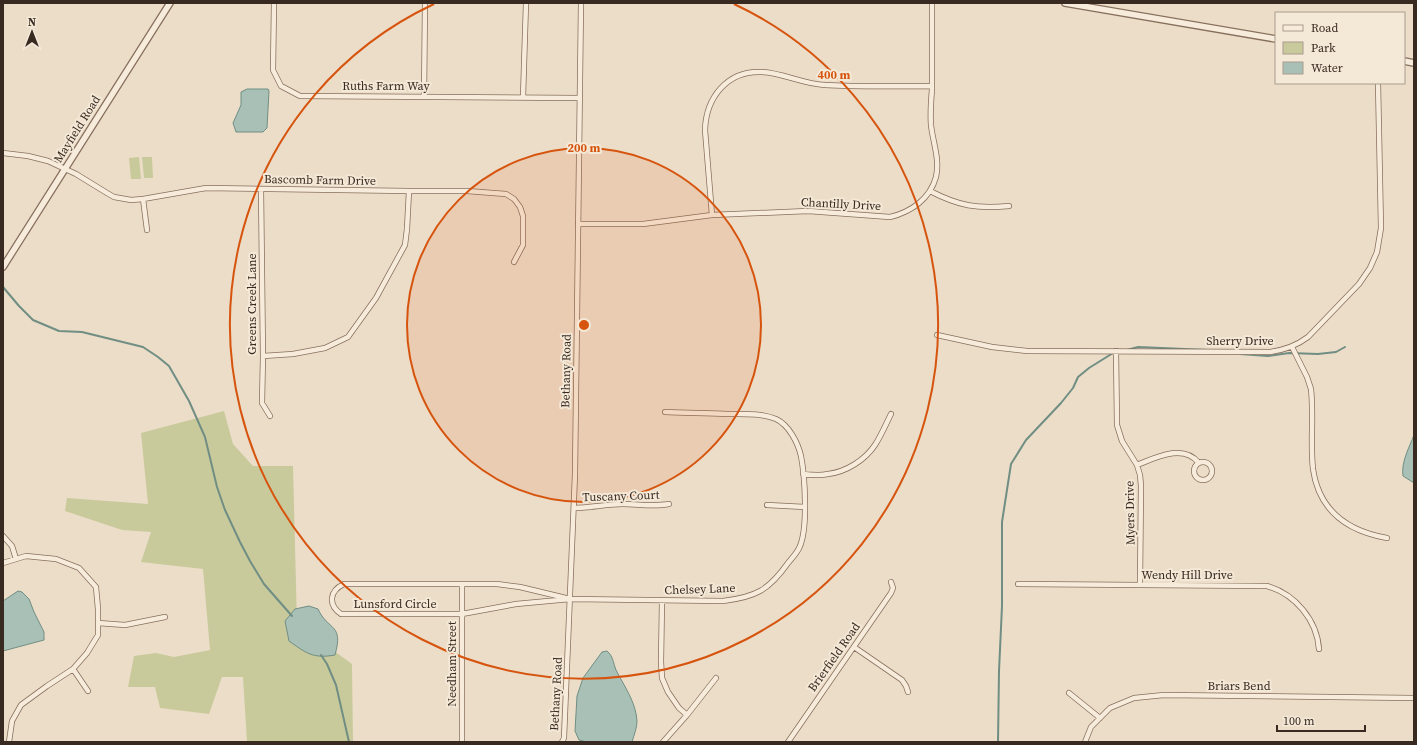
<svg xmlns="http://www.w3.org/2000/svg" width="1417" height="745" font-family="'Source Serif 4',serif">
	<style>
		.green { fill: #c9ca9c }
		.water { fill: #a9c0b7; stroke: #708e83 }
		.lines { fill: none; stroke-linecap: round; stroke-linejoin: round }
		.stream { stroke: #708e83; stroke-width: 2 }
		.minor-casing { stroke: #876f5e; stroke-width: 6 }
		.tertiary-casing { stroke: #876f5e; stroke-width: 8 }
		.minor { stroke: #f7ecdb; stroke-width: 4.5 }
		.tertiary { stroke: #f7ecdb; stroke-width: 5.5 }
		.ring { fill: none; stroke: #d6540e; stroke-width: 2 }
		.labels { text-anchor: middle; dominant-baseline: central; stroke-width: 4; stroke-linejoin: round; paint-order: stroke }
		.street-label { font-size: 12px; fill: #382a21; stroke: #f4e8d7 }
		.centre { fill: #d6540e; stroke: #f4e8d7; stroke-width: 2 }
		.ring-label { font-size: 12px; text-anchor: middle; font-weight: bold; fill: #d6540e; stroke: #f4e8d7; stroke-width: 4; stroke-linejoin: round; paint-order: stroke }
	</style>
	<rect width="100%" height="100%" fill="#ecddc8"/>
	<path class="green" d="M139,157L141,179H131L129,158Z
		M142,157H152L153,178H144Z
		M224,411L233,444L253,466H293L297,624L352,664L353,742H247L243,677H222L209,714L160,708L155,687H128L134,656L156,653L174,657L210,650L203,569L141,562L151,532L122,530L65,511L67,498L148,504L141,433Z"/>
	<path class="water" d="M247,89H268L269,91L267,128L263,132H236L233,123L241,105V92Z
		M1414,435V483L1403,476C1401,462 1409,448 1414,435Z
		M18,591L22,592L29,599L34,612L44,632V640L3,651V601Z
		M309,606L318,609C328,631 344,623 335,655C313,659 306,653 289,641L285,621L295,609Z
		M607,651C613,656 613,662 616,670C624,686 636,702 637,721C637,728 634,735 632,742H587L579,740L575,731L577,696L583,678L602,652Z"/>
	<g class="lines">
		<path class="stream" d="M3,287L19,306L33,320L59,331L82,332L143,347L158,357L169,366L189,401L205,437L217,487L225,510L240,542L250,561L264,584L292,616
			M1127,350L1138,347L1208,350
			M1240,354L1268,356L1289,353L1318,354L1336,352L1345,347
			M321,655L327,664L336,685L349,742
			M998,742L999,671L1002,606V522L1011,464L1026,440L1061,403L1073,388L1078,377L1089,368L1113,353"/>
		<g class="minor-casing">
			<path id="minor" d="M274,3L273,70L281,86L300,96L579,98
				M424,97L425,3
				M523,97L526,3
				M3,153L28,156L48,161L76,174L107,193L114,197L131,200L143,199L206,188L409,191H467L506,194L514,199L520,207L523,216V245L514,262
				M261,189L263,356L262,403L270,416
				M930,191C959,206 977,209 1009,206
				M143,199L147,230
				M712,215L705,130C706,98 727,70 762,72C783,73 803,84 825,85C860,87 896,86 932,86
				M578,224H643L712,215L808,211L890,217C911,212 930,199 936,177C940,159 933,143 931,125C930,113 931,101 932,89C932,60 932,32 932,3
				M937,335L992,347L1027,351L1270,352C1285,350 1296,346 1308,337L1359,284L1370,268L1377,252L1381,228L1378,83
				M1292,347L1307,377L1311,389C1314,416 1310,443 1313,469C1319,511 1347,531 1387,538
				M1116,351L1117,425L1122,441L1137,465L1140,475L1141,486L1140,584
				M263,356L293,354L325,348L348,337L376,298L405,245L407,229L409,191
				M1194 471a9 9 0 1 1 18 0a9 9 0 1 1-18 0Z
				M1137,465C1155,458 1183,443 1199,463
				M803,474C811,475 820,476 828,474C846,472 865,460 875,445C881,436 886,424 891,414
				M767,505L805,507
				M574,508C590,508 607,504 623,504C639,504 654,507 669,504
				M3,536L12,546L16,559
				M3,563L26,556L56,559L79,568L96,587L98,609V635L87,653L73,669L47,686L21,705L12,721L9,742
				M1018,584L1267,586C1295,594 1317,620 1319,649
				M462,585V742
				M570,599L520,587L497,584H344C329,591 328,605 341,614H462L516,604L570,599L723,601C756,597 769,590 788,563C792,558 798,552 800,546C808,527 805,477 801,456C798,443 789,425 776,419C761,413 745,414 728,414C707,413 686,413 665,412
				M662,601L661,662L662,678L668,692L679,708L687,715
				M98,623L125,625L165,617
				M854,647L902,680L906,686L908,692
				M73,669L88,691
				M1069,693L1100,718
				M562,742L564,738L575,474L581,3
				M663,742L687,715L716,678
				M788,742L891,593L893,588L891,582
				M1085,742L1091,727L1110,708L1134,698L1164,695L1414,698"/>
		</g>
		<g class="tertiary-casing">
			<path id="tertiary" d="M1065,3L1276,39
				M1404,61L1414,63
				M3,267L170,3"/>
		</g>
		<use href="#minor" class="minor"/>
		<use href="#tertiary" class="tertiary"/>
	</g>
	<circle cx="584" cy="325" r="177" fill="#d6540e" fill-opacity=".12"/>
	<g class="ring">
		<circle cx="584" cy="325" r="177"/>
		<path d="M734 4A354 354 0 1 1 434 4"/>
	</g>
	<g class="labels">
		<g class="street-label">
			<text x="386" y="86">Ruths Farm Way</text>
			<text transform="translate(77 129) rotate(-58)">Mayfield Road</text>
			<text transform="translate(320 180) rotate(1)">Bascomb Farm Drive</text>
			<text transform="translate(841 204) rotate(3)">Chantilly Drive</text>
			<text transform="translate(252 304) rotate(-90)">Greens Creek Lane</text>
			<text x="1240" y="341">Sherry Drive</text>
			<text transform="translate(566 371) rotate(-89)">Bethany Road</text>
			<text transform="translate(621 496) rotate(-2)">Tuscany Court</text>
			<text transform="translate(1130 513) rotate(-91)">Myers Drive</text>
			<text x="1187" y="575">Wendy Hill Drive</text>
			<text transform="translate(700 589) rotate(-2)">Chelsey Lane</text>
			<text x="395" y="604">Lunsford Circle</text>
			<text transform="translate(834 657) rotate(-55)">Brierfield Road</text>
			<text transform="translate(452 664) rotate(-90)">Needham Street</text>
			<text x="1239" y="686">Briars Bend</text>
			<text transform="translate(556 694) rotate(-87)">Bethany Road</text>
		</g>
	</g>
	<circle cx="584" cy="325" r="6" class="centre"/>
	<g class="ring-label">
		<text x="834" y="79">400 m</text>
		<text x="584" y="152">200 m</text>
	</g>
	<rect width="1417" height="745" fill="none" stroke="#382a21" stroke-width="8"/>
	<rect x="1275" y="12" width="130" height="72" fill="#f4e8d7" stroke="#a99c8e"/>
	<rect x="1283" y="25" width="20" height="6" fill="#f7ecdb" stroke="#a99c8e"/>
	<text x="1311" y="32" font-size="12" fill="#382a21">Road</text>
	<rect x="1283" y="42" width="20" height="12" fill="#c9ca9c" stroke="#a99c8e"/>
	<text x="1311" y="52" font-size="12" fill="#382a21">Park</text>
	<rect x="1283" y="62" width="20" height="12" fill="#a9c0b7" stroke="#a99c8e"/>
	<text x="1311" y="72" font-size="12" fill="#382a21">Water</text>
	<g transform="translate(32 32)" stroke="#f4e8d7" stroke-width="3" paint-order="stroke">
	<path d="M0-3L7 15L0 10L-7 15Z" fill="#382a21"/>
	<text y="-6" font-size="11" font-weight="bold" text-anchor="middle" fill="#382a21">N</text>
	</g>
	<path d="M1277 725v6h88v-6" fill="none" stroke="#382a21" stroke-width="2"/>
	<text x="1283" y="725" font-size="12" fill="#382a21" stroke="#f4e8d7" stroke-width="3" paint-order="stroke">100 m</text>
</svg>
